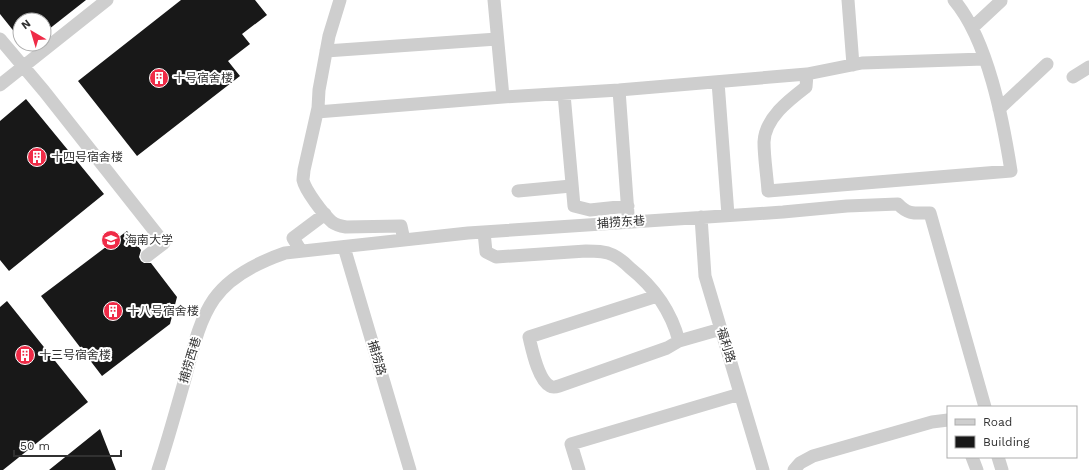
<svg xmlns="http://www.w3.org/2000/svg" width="1089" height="470" font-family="'Work Sans','Noto Sans SC',sans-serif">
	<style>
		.building { fill: #181818 }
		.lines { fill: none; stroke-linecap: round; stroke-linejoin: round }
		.minor { stroke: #cecece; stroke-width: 13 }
		.labels { text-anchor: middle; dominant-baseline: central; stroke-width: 4; stroke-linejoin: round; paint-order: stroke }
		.poi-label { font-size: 12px; fill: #313131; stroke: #fff; text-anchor: start }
		.street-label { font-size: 12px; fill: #313131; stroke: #fff }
	</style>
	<rect width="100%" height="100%" fill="#fff"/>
	<path class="building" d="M0,0H86L44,33V20H20V39L0,14Z
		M181,0H255L267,15L242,34L250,44L228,61L240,76L137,156L78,81Z
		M26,99L104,194L9,271L0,260V121Z
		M127,231L141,250L139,257L141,261L144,263H151L177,297L170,324L102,376L41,296Z
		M7,301L88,402L3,470H0V307Z
		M100,429L116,470H49Z"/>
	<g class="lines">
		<path class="minor" d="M340,0L329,36L319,90L318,108L304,170C304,173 303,177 303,180C305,190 323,214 332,222C336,225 340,226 346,227L401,226L404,240
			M494,0L503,97
			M848,0L853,65
			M972,28L1001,1
			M0,39L44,91L164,243L147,256
			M326,51L497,39
			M807,74L806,87C789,100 765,118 764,142C764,158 767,175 768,191L1011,171C1003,120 988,40 954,0
			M1073,77L1089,67
			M718,82L728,215
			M0,85L107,0
			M619,90L628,214
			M564,94L574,206L590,210L628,206
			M999,109L1047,64
			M317,112L503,97L619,90L807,74L862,63L984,59
			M518,191L571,186
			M701,217L705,276L763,470
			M484,232L486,252L496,257L586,251C595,251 605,251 613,255C619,258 625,263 630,268C654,287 671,311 679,341L721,329
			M344,247L410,470
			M301,251L293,238L325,214
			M657,296L529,337C532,349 538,380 550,386C553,388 556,387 559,386L667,348L679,341
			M972,457L977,470
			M998,457L1002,470
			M158,470C168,440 176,410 185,379C192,353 198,322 214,299C230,276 259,262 285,253L468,233L783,212L847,206L898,204C908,215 915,213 930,213L985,407
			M579,470L571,444L740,394
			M794,470L800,463L813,456L932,422L948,420"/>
	</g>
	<defs>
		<g id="building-disc" transform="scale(1)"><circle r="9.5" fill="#ef2b47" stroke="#fff"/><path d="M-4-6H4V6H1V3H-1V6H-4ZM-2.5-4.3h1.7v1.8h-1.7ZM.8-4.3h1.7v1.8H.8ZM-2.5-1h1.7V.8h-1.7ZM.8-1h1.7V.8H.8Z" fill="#fff"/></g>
		<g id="university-disc" transform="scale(1)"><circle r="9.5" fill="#ef2b47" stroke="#fff"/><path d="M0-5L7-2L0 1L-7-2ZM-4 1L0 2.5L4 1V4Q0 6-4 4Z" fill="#fff"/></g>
	</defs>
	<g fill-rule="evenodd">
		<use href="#building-disc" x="159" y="78"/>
		<use href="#building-disc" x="37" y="157"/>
		<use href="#university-disc" x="111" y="240"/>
		<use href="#building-disc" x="113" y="311"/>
		<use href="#building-disc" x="25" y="355"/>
	</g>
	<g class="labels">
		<g class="poi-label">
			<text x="173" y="78">十号宿舍楼</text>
			<text x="51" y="157">十四号宿舍楼</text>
			<text x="125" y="240">海南大学</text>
			<text x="127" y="311">十八号宿舍楼</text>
			<text x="39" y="355">十三号宿舍楼</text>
		</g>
		<g class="street-label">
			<text transform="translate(621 222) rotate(-4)">捕捞东巷</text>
			<text transform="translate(726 345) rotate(73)">福利路</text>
			<text transform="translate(377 358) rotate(74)">捕捞路</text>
			<text transform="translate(190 360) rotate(-73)">捕捞西巷</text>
		</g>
	</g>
	<rect x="947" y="406" width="130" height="52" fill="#ffffff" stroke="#adadad"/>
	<rect x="955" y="419" width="20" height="6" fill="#cecece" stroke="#adadad"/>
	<text x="983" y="426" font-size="12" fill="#313131">Road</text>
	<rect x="955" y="436" width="20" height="12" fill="#181818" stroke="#adadad"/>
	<text x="983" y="446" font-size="12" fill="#313131">Building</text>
	<g transform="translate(32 32) rotate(322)"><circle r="19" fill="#ffffff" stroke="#adadad"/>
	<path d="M0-3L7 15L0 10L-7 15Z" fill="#ef2b47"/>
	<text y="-6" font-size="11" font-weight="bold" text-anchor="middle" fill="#313131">N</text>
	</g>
	<path d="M14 450v6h107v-6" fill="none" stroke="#313131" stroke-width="2"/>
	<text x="20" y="450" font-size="12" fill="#313131" stroke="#ffffff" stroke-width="3" paint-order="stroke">50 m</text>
</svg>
